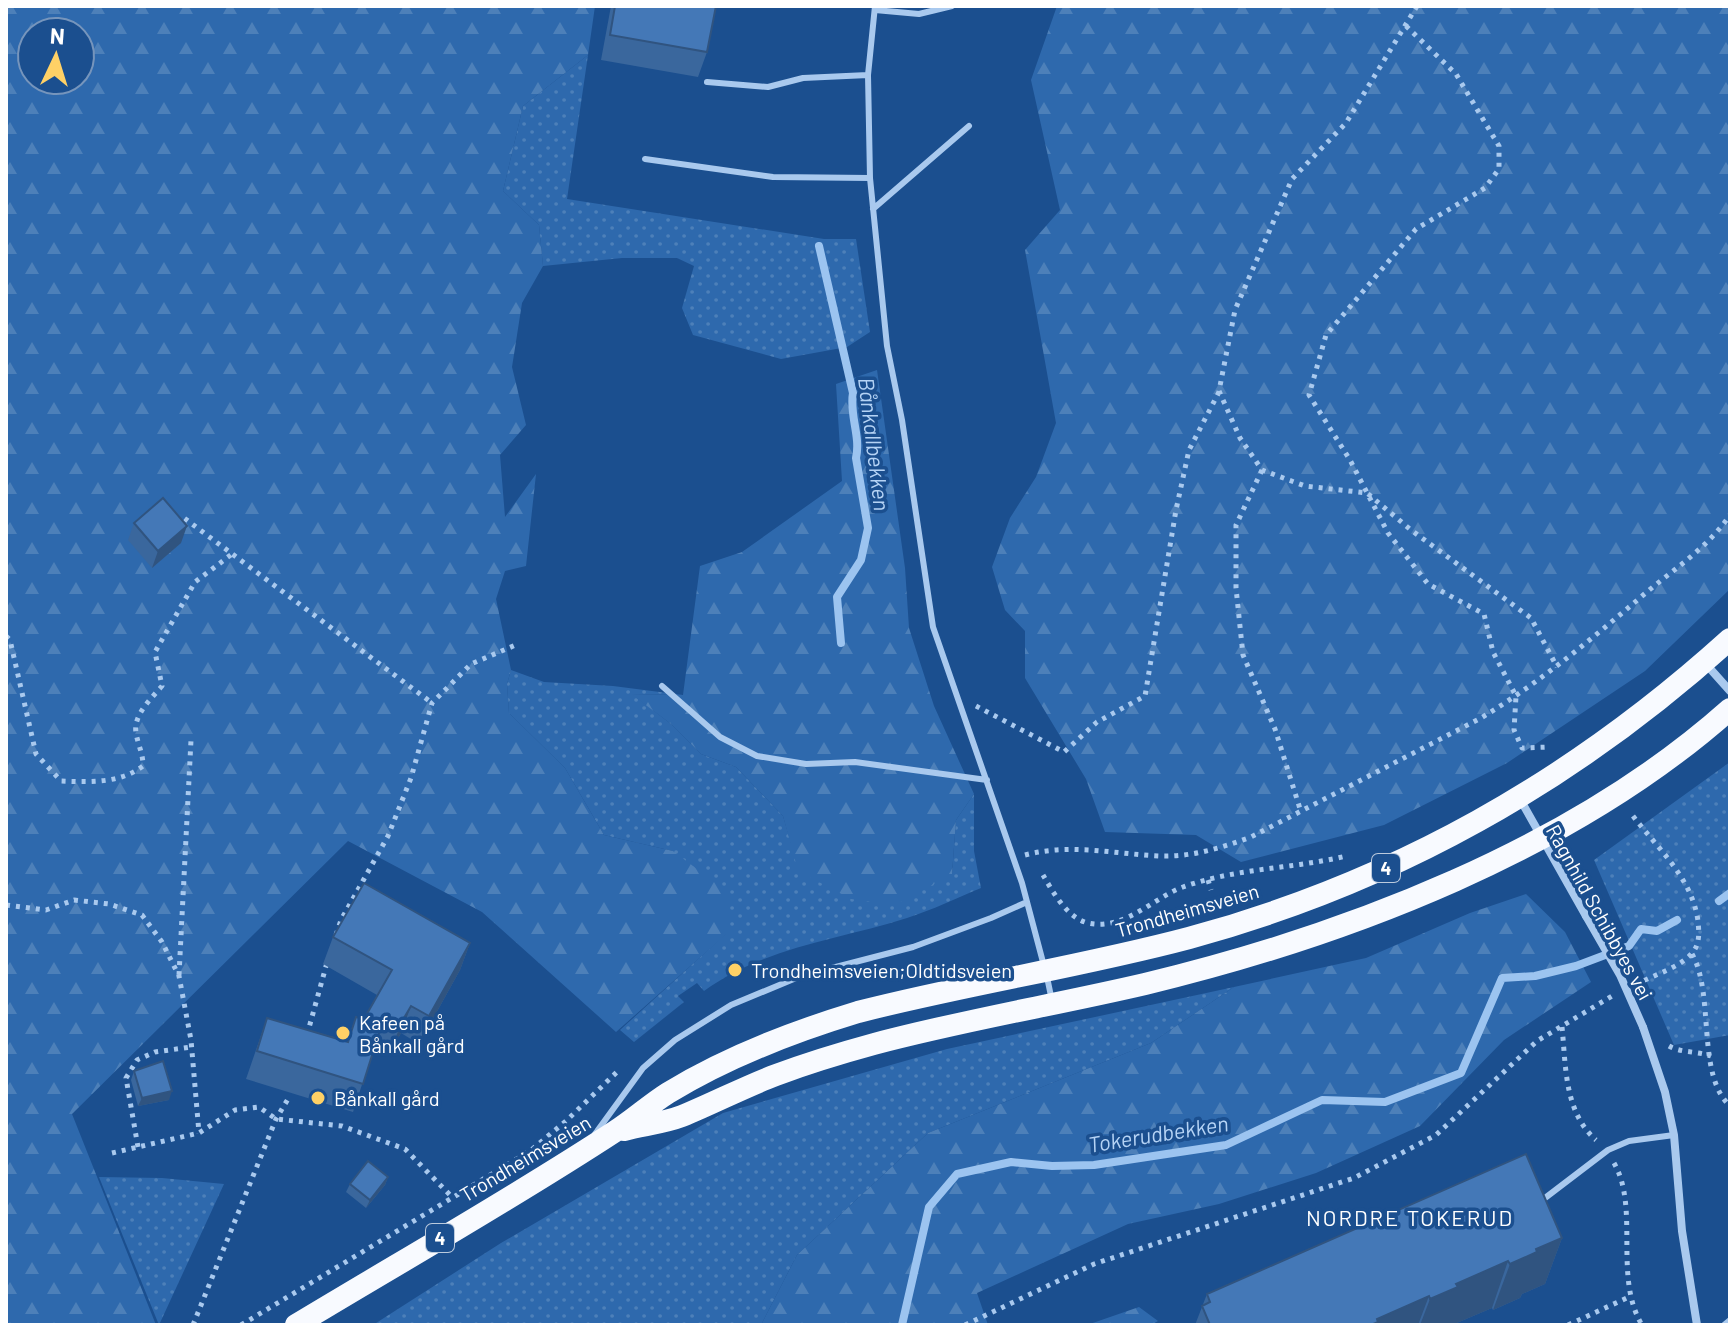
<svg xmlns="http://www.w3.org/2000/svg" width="1736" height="1331" font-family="Barlow,sans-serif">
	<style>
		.grass { fill: url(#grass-dots) }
		.forest { fill: url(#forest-firs); fill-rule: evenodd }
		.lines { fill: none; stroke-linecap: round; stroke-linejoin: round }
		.stream { stroke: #9cc4f0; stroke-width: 8 }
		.path { stroke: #a9c9ee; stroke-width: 5; stroke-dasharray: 4 6; stroke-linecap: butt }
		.service { stroke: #a9c9ee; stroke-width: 6 }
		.minor { stroke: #a9c9ee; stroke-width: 8 }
		.trunk { stroke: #f8faff; stroke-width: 22 }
		.minor-bridge { stroke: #a9c9ee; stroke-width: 8 }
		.wall { fill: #3a679d }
		.shaded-wall { fill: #305480 }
		.building { fill: #4478b7; stroke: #305480; stroke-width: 2 }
		.poi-dot { fill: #ffd166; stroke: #1b4f8f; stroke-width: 3 }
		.labels { text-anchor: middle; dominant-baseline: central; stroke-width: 7; stroke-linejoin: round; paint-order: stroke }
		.shield { fill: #1b4f8f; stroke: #bbcadd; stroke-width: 2 }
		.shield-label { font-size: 18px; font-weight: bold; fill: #fff }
		.street-label { font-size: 20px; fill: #fff; stroke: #1b4f8f }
		.poi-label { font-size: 20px; fill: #fff; stroke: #1b4f8f; text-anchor: start }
		.water-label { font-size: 22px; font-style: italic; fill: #b5d3f5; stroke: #1b4f8f }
		.neighbourhood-label { font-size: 22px; letter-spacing: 2px; fill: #fff; stroke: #1b4f8f }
	</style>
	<defs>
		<pattern id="grass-dots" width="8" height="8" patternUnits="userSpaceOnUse" patternTransform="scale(2)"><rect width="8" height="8" fill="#2e69ad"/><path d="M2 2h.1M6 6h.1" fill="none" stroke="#4d80b9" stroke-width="1.8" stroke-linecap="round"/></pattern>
		<pattern id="forest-firs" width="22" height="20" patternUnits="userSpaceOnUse" patternTransform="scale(2)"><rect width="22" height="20" fill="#2e69ad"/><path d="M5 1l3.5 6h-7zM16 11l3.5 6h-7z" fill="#4d80b9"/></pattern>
	</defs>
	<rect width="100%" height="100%" fill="#1b4f8f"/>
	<path class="grass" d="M588,55L567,199L824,239H856L870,332L847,347L781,359L693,335L682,308L694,266L677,258H622L543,266L539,225L503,191L523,106Z
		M511,670L544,682L613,686L683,695L632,694L671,724L701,754L736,767L783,816L799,870L952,874L956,820L974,794V851L981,888C957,898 932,910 907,918C838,940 764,947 704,991L697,983L678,996L684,1002L634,1042L620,1030L729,931L673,851L604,835L565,768L509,713L507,684Z
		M1730,762V1035L1674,1045L1594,860Z
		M1234,987L1151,1043L928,1133L797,1255L761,1325H373L501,1243L723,1113L947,1049Z
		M99,1177L162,1178L224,1184L159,1325Z"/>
	<path class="forest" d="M6,6H595L588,55L523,106L503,191L539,225L543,266L522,303L512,367L526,425L500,455L505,517L536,474L526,566L505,571L496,599L511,670L507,684L509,713L565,768L604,835L673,851L725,890L730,931L616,1032L482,912L348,841L72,1114L156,1325H6ZM32,32H80V80H32Z
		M1057,6H1730V589L1645,671L1507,763L1384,825L1241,862L1196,835L1105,832L1086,779L1025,678V631L1005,610L992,567L1010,518L1036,477L1056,423L1025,250L1060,210L1031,80Z
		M877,370L905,568L909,628L934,706L974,794L956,820L952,874L895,905L851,899L798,871L783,816L736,767L701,754L671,724L631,694L683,695L700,566L742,552L842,481L836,384Z
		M1526,894L1565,932L1591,982L1504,1040L1420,1126L1316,1173L1219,1204L1128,1224L977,1293L988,1325H761L797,1255L928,1133L1151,1043L1234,987L1366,958L1470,913Z
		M1139,1307L1158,1321L1151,1325H1087Z"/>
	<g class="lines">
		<path class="stream" d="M819,246L853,393C849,415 861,436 856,458L868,528L861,560L837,597L841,643
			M1719,901L1730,893
			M902,1325L929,1207L957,1174L1011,1162L1052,1166L1094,1165L1226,1145L1322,1100L1385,1102L1461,1073L1502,978L1535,976L1576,966L1629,946L1641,929L1657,931L1677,920"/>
		<path class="path" d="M1417,6L1346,123L1292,179L1235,310L1219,391L1240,438L1262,470L1305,486L1367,493L1411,530L1531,618L1557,667
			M1406,26L1456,74L1499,146V169L1485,188L1416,229L1326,335L1309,395L1350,460L1388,533L1428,584L1484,614L1493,652L1516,696L1514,730L1522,748L1550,747
			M1262,470L1236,525V588L1243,655L1275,729L1301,812
			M177,524L184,518L432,703
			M6,636L10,640L36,754L61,781C89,782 119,784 143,766C143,753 138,745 136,733C133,715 151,699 162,686L155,652L195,582L232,554
			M976,706L1064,752L1097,722L1145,696L1176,510L1189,450L1219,392
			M1633,816C1659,850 1692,878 1698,921C1699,932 1700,943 1693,952C1681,967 1656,974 1639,983
			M1025,855C1071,843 1114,854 1160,856C1192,857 1221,848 1251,837L1481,718C1542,681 1594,637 1648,591C1677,567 1709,546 1730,515
			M1043,875C1053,892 1067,918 1088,923C1124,931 1153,898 1183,887C1236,868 1292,869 1346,856
			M1208,880L1211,890
			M6,905L46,910L74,900L109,904L142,915L162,942L179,976L191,1040L199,1133
			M336,935L341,920L388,836L411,778L432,703L471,664L518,644
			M1692,954C1715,994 1696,1075 1730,1106
			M179,975L191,740
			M1562,1027C1566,1066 1564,1112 1596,1140
			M307,1035L328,959
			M1669,1046C1681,1053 1697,1051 1711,1056
			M138,1147L126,1078L137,1060L155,1052L191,1047
			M112,1153L199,1133L235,1110L259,1107L276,1119L342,1126L405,1149L453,1198
			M1614,1163C1640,1208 1613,1277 1642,1325
			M193,1325L276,1119L288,1099
			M241,1325L530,1151L566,1121L619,1070
			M965,1325L1094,1264L1354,1178L1436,1135L1537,1041L1612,996
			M1568,1325L1629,1297"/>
		<path class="service" d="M875,6L868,75L870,178L887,346L902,420L933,627L1022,883L1044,966
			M875,10L919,14L952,6
			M707,82L768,87L803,78L868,75
			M645,159L773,177L870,178
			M873,209L969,126
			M662,686L720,737L757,756L806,764L855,762L987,780
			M1047,977L1052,1001
			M595,1134L643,1068L675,1040L731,1005L801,976L913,947L991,918L1027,902
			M1545,1198L1608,1150L1629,1141L1674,1135
			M1724,1325L1730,1320"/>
		<path class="minor" d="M1705,663L1730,691
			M1520,799L1586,916
			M1643,1027L1665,1092L1674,1135L1682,1231L1697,1325"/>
		<path class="trunk" d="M624,1130C643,1125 664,1123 682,1116C714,1103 744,1087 776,1075C808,1063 841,1053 874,1044C964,1020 1055,1005 1145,984C1348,935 1573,849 1730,709
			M296,1325C402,1261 510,1200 614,1132C633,1120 649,1105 668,1093C727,1057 792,1032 858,1012C967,984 1080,967 1189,938C1395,882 1572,782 1730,639"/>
		<path class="minor-bridge" d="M1586,916L1620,975L1643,1027"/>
	</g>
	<path class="wall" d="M611,6H716L707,52L698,77L601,60Z
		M134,523L181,543L152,568L128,540Z
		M333,937L470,943L460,970L419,1044L401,1033L391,1051L376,1042L353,1112L246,1079L267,1018L347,1041L356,1017L364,1019L377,995L323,964Z
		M134,1071L169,1100L138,1106L131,1080Z
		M388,1177L385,1185L366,1208L346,1192L350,1184Z
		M1562,1238L1545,1284L1522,1294L1520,1298L1493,1310L1492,1308L1452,1325H1195L1207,1294Z"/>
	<path class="shaded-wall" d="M187,526L181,543L152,568L158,551Z
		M470,943L460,970L419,1044L429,1016Z
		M411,1006L401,1033L391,1051L401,1023Z
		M172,1091L169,1100L138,1106L142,1098Z
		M388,1177L385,1185L366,1208L370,1200Z
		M1562,1238L1545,1284L1522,1294L1520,1298L1493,1310L1510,1264L1536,1249Z
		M1508,1261L1492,1308L1452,1325H1420L1430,1299L1456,1284Z
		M1429,1296L1418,1325H1371L1377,1319Z"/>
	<path class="building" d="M615,6H716L707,52L610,35Z
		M163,498L187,526L158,551L134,523Z
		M364,883L470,943L429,1016L411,1006L401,1023L385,1014L363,1084L257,1051L267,1018L348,1042L356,1017L364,1019L392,970L333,937Z
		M163,1061L172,1091L142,1098L134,1071Z
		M1526,1154L1562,1238L1536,1249L1537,1252L1510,1264L1508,1261L1456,1284L1458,1287L1430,1299L1429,1296L1377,1319L1378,1322L1371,1325H1210L1202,1306L1210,1302L1207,1294Z
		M368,1161L388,1177L370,1200L350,1184Z"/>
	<g class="poi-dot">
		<circle cx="735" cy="970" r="8"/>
		<circle cx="343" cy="1033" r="8"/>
		<circle cx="318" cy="1098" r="8"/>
	</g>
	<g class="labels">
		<g class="shield">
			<rect x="1372" y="854" width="28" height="28" rx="6"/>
			<rect x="426" y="1224" width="28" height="28" rx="6"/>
		</g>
		<g class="shield-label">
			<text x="1386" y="868">4</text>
			<text x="440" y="1238">4</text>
		</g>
		<g class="street-label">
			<text transform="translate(1187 910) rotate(-16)">Trondheimsveien</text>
			<text transform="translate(1600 912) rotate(61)">Ragnhild Schibbyes vei</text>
			<text transform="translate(525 1158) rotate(-31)">Trondheimsveien</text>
		</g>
		<g class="poi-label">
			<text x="751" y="970">Trondheimsveien;Oldtidsveien</text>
			<text x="359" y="1022">Kafeen på<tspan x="359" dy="23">Bånkall gård</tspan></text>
			<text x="334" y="1098">Bånkall gård</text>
		</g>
		<g class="water-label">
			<text transform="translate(875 444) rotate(83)">Bånkallbekken</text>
			<text transform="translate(1158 1133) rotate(-9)">Tokerudbekken</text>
		</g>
		<g class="neighbourhood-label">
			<text x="1410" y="1217">NORDRE TOKERUD</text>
		</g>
	</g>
	<rect width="1736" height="1331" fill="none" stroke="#ffffff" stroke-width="16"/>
	<g transform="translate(56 56) rotate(4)"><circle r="38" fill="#1b4f8f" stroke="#7695bc" stroke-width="2"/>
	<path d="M0-6L14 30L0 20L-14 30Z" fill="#ffd166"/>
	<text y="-12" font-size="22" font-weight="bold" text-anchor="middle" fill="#ffffff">N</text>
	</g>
</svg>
